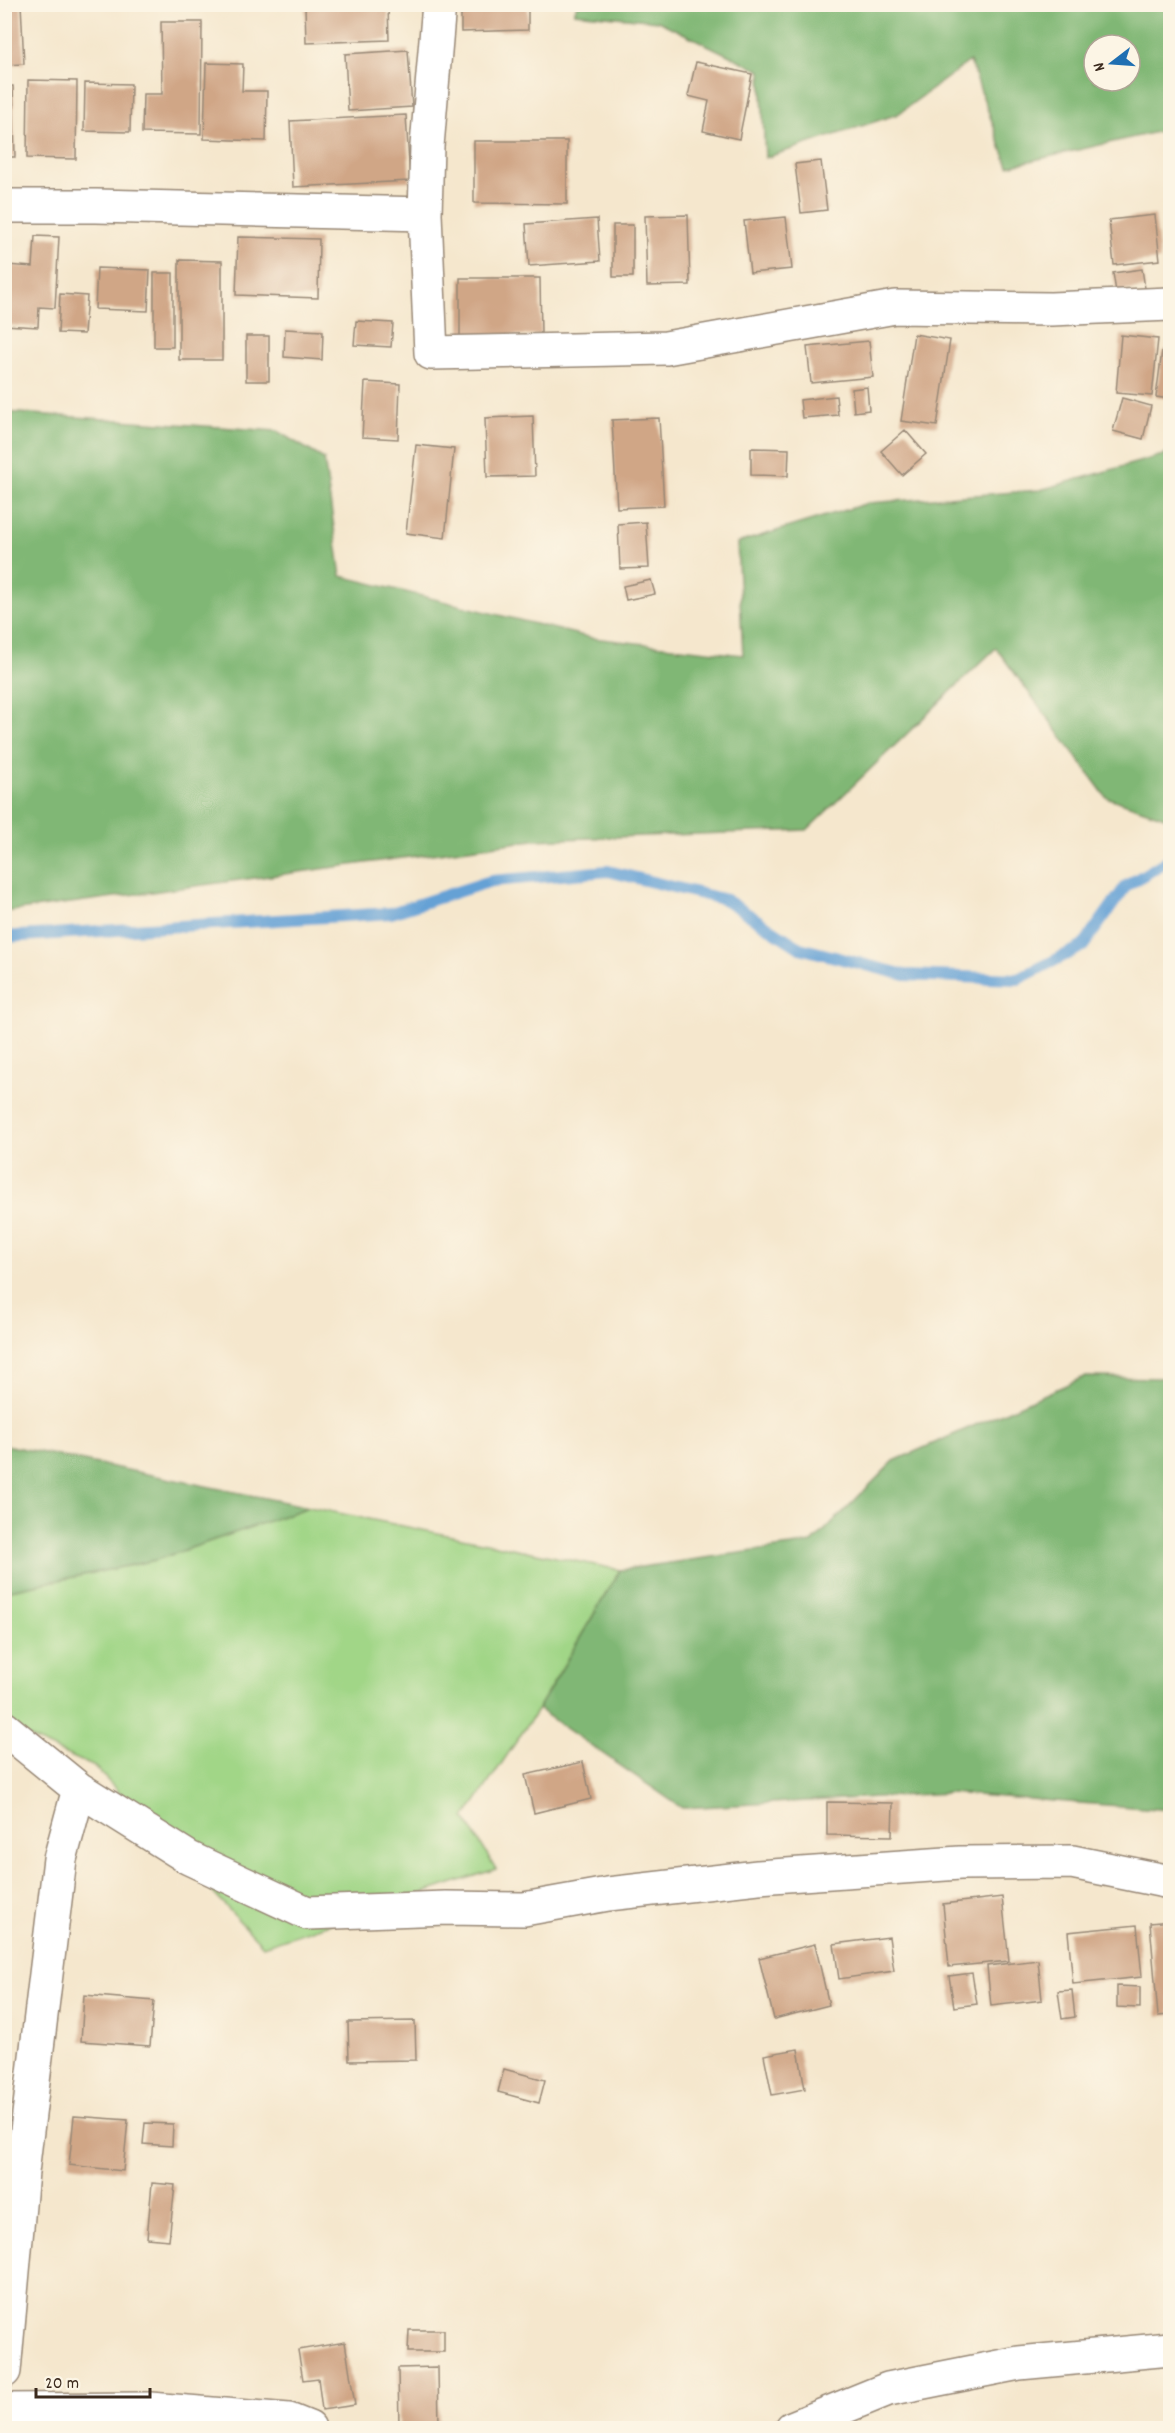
<svg xmlns="http://www.w3.org/2000/svg" width="1175" height="2433" font-family="Dekko,sans-serif">
	<style>
		.green { fill: #a1d687; stroke: #6e8052; stroke-width: 1.5 }
		.forest { fill: #80b774; stroke: #5e7049; stroke-width: 1.5; fill-rule: evenodd }
		.lines { fill: none; stroke-linecap: round; stroke-linejoin: round }
		.stream { stroke: #65a1d5; stroke-width: 12 }
		.building { fill: #d0a686 }
		.minor-casing { stroke: #988876; stroke-width: 36 }
		.minor { stroke: #fff; stroke-width: 33 }
	</style>
	<rect width="100%" height="100%" fill="#fcf5e5"/>
	<filter id="ink" filterUnits="userSpaceOnUse"><feTurbulence type="fractalNoise" baseFrequency=".0167" numOctaves="2"/><feDisplacementMap in="SourceGraphic" scale="12" xChannelSelector="R" yChannelSelector="G"/><feConvolveMatrix kernelMatrix="1 2 1 2 8 2 1 2 1" color-interpolation-filters="sRGB"/></filter>
	<filter id="wash" filterUnits="userSpaceOnUse"><feTurbulence type="fractalNoise" baseFrequency=".008" numOctaves="4" result="noise"/><feDisplacementMap in="SourceGraphic" scale="24" xChannelSelector="R" yChannelSelector="G"/><feGaussianBlur stdDeviation="1.35" result="paint"/><feColorMatrix in="noise" values="0 0 0 0 0 0 0 0 0 0 0 0 0 0 0 0 0 1.4 0 .05"/><feComposite in="paint" operator="in"/></filter>
	<g filter="url(#wash)">
		<rect width="100%" height="100%" fill="#f5e7cd"/>
		<path class="green" d="M309,1507L620,1570L538,1709L465,1818L496,1869L263,1946L95,1767L5,1727V1591L156,1560Z"/>
		<path class="forest" d="M577,5H1170V129L1008,166L970,61L898,114L765,158L761,71L658,21L574,13ZM1094,45H1130V81H1094Z
			M4,412L277,431L324,459L341,576L592,638L743,655L737,543L868,503L1040,490L1170,453V819L1106,797L996,648L807,830L534,840L5,912Z
			M1084,1377L1170,1378V1810L949,1793L682,1808L538,1709L620,1570L812,1543L894,1461Z
			M5,1445L309,1507L156,1560L5,1591Z"/>
		<g class="lines">
			<path class="stream" d="M4,937L391,913L491,881L608,871L726,900L800,948L905,975L1018,979L1083,946L1126,886L1170,859"/>
		</g>
		<g id="blocks">
			<path class="building" d="M4,4H21L24,64L4,65Z
				M461,4H528V30L461,32Z
				M305,5H388L389,40L306,43Z
				M161,22H202L201,134L142,133L143,94H162Z
				M408,50L412,107L348,111L345,54Z
				M696,62L752,74L739,139L703,131L709,101L688,96Z
				M206,63L243,64L242,91H267L266,141L204,139Z
				M28,80L77,81L76,159L27,158Z
				M85,83L131,84L130,132L84,131Z
				M4,86H13L15,157H4Z
				M406,115L410,181L293,187L290,121Z
				M474,141H567V204L474,203Z
				M821,161L827,210L801,213L795,164Z
				M688,215L690,285L647,286L645,216Z
				M1155,215L1160,260L1114,265L1109,220Z
				M786,217L792,269L750,273L744,221Z
				M597,219L600,261L529,266L526,224Z
				M613,225H633V277H613Z
				M35,236L59,237L55,308L39,307L38,327L4,325L7,265L33,267Z
				M238,237L319,239L318,298L236,295Z
				M179,260L222,261V360H179Z
				M97,268L150,270L148,311L95,309Z
				M1142,269L1145,288L1116,292L1113,273Z
				M154,273H173V347H154Z
				M460,278H540L541,335L460,336Z
				M60,294L87,296L84,334L58,333Z
				M356,321L393,323L391,347L354,345Z
				M285,329L323,331L322,360L284,357Z
				M914,334L950,340L937,426L901,421Z
				M1121,335L1158,339L1152,396L1116,393Z
				M246,336H269V381H246Z
				M869,341L873,377L811,383L807,347Z
				M1162,351L1170,352V399L1156,397Z
				M365,382L400,384L398,439L362,437Z
				M867,387L869,410L854,412L852,389Z
				M836,396L838,415L802,418L800,400Z
				M1122,398L1151,406L1143,439L1113,431Z
				M533,416L535,476L487,477L485,418Z
				M659,418L664,506L617,508L612,420Z
				M905,430L926,454L902,475L881,451Z
				M416,445L454,449L445,538L406,533Z
				M751,448L789,449L788,476L751,475Z
				M646,522L649,568L620,569L618,524Z
				M651,580L655,594L626,600L623,586Z
				M583,1762L591,1799L534,1813L525,1775Z
				M827,1802L893,1803L892,1836L827,1835Z
				M1002,1897L1009,1961L949,1967L943,1904Z
				M1170,1921V2015L1158,2016L1150,1923Z
				M1137,1925L1142,1977L1073,1984L1068,1932Z
				M889,1937L894,1971L839,1979L834,1944Z
				M815,1944L829,2005L774,2019L759,1958Z
				M1038,1960L1042,2000L991,2006L987,1966Z
				M972,1973L977,2004L954,2007L949,1976Z
				M1117,1986L1140,1987V2008L1117,2007Z
				M1072,1990L1075,2017L1062,2019L1058,1991Z
				M84,1995L154,2001L150,2046L81,2041Z
				M415,2021L416,2060L349,2061L348,2022Z
				M798,2049L805,2089L772,2095L764,2055Z
				M504,2069L545,2080L539,2103L498,2092Z
				M74,2116L128,2120L123,2171L69,2165Z
				M145,2123L173,2124L172,2146L143,2144Z
				M152,2183L175,2185L169,2240L147,2238Z
				M409,2330H444V2352H408Z
				M345,2342L355,2405L322,2410L318,2378L303,2380L298,2350Z
				M438,2367L439,2428H399L398,2368Z"/>
		</g>
	</g>
	<g filter="url(#ink)">
		<use href="#blocks" fill-opacity="0" stroke="#988876" stroke-width="1.5"/>
		<g class="lines">
			<g class="minor-casing">
				<path id="minor" d="M4,206H96L425,214L427,146L439,4
					M425,214L431,353L666,348L895,307L1051,309L1170,304
					M4,1728L79,1789L189,1858L307,1913L446,1908L524,1909L608,1894L758,1877L960,1863L1072,1862L1170,1882
					M4,2371L22,2172L60,1859L79,1789
					M4,2410L150,2409L289,2420L309,2428
					M792,2428L888,2389L1019,2363L1170,2349"/>
			</g>
			<use href="#minor" class="minor"/>
		</g>
	</g>
	<rect width="1175" height="2433" fill="none" stroke="#fcf5e5" stroke-width="24"/>
	<g transform="translate(1112 63) rotate(253)"><circle r="28" fill="#fcf5e5" stroke="#afa495" stroke-width="1.5"/>
	<path d="M0-4.5L10 22L0 15L-10 22Z" fill="#1f6fb2"/>
	<text y="-9" font-size="16" font-weight="bold" text-anchor="middle" fill="#3b2a1e">N</text>
	</g>
	<path d="M36 2388v9h114v-9" fill="none" stroke="#3b2a1e" stroke-width="3"/>
	<text x="45" y="2388" font-size="18" fill="#3b2a1e" stroke="#fcf5e5" stroke-width="4.5" paint-order="stroke">20 m</text>
</svg>
